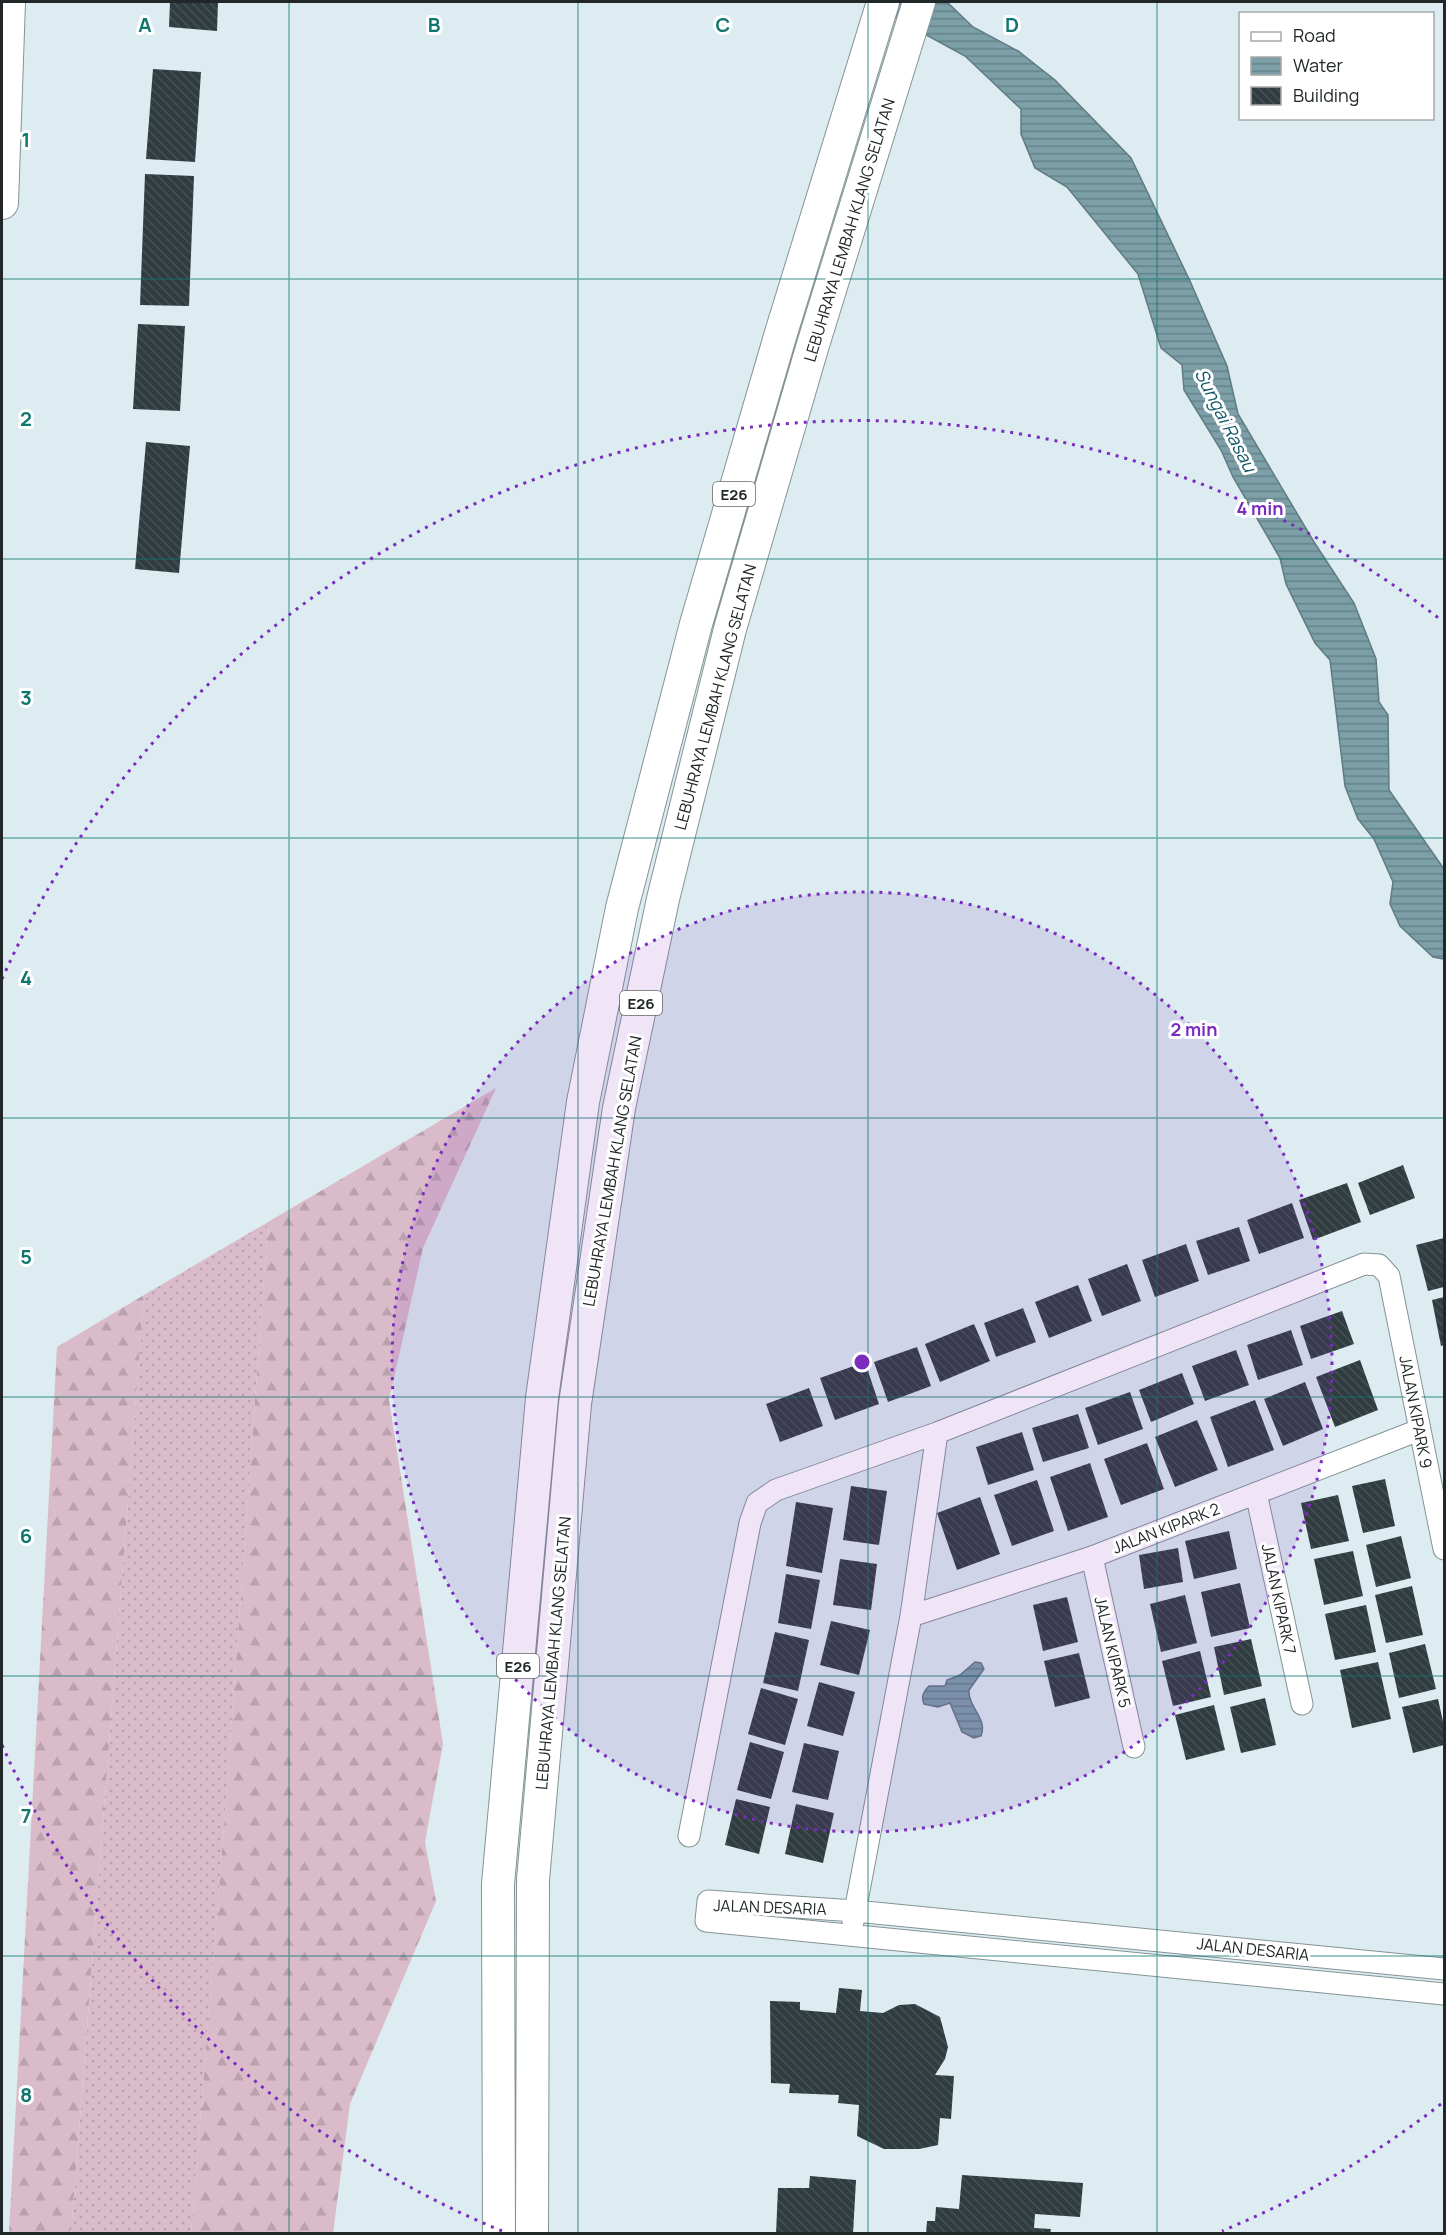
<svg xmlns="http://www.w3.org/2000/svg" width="1446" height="2235" font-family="Manrope,sans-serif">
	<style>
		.grass { fill: url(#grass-dots) }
		.forest { fill: url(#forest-firs) }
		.water { fill: url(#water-rules); stroke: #617b82; stroke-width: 1.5 }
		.building { fill: url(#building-back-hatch) }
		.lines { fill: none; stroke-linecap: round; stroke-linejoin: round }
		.minor-casing { stroke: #859397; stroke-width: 23 }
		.highway-casing { stroke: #859397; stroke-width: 34 }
		.minor { stroke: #fff; stroke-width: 21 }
		.highway { stroke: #fff; stroke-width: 32 }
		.grid { fill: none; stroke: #0f766e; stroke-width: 1.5; stroke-opacity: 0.55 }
		.ring { fill: none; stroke: #7b2cbf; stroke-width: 3; stroke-dasharray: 3 6 }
		.labels { text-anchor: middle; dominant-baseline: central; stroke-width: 6; stroke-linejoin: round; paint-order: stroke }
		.shield { fill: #fff; stroke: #646868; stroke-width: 1.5 }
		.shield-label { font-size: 15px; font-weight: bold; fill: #212728 }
		.street-label { font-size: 16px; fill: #212728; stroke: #fff }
		.water-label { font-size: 18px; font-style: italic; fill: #105867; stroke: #fff }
		.grid-label { font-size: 20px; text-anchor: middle; font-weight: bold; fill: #0f766e; stroke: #fff; stroke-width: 6; stroke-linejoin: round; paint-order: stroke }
		.centre { fill: #7b2cbf; stroke: #fff; stroke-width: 3 }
		.ring-label { font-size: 18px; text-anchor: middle; font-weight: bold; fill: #7b2cbf; stroke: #fff; stroke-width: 6; stroke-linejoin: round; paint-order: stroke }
	</style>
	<defs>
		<pattern id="grass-dots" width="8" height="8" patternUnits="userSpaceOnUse" patternTransform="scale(1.5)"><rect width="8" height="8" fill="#dabbc9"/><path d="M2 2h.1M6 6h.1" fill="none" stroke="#bba1ad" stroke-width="1.8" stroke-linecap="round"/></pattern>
		<pattern id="forest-firs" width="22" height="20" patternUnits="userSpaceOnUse" patternTransform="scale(1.5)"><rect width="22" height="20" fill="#dabbc9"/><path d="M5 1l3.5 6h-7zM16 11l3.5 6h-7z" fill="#bba1ad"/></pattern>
		<pattern id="water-rules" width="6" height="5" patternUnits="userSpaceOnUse" patternTransform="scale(1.5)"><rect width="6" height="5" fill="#7c9fa8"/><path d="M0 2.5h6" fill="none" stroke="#658289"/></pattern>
		<pattern id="building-back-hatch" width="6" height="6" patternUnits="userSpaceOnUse" patternTransform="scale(1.5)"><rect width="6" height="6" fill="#303c40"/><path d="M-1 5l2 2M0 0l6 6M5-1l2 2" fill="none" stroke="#455053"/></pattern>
	</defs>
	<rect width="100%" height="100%" fill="#dcecf0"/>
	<path class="grass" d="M268,1222L224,1827L191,2233L71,2234L144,1295Z"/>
	<path class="forest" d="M496,1088L423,1248L389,1400L443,1744L425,1842L436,1901L350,2104L333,2233H191L224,1827L268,1222Z
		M144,1295L71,2233H9L57,1347Z"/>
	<path class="water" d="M866,2H947L973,27L1018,51L1055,80L1131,158L1190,281L1227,366L1238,414L1314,542L1354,603L1376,659L1379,702L1388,715L1389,790L1444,869V959L1433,957L1400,926L1390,904L1393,882L1374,839L1358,819L1345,786L1330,660L1315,643L1286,584L1280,558L1233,477L1221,450L1184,390L1182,365L1161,348L1138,274L1067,187L1035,168L1021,134V109L965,56Z
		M975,1662L981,1663L984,1669L969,1690C968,1708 988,1718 981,1736L974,1738L962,1732L950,1703L938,1707L924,1704C921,1697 923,1692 929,1686H945L947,1680L960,1675Z"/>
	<path class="building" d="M170,2H218L217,31L169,27Z
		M153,69L201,72L195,162L146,159Z
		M145,174L194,176L189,306L140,305Z
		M138,324L185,326L180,411L133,409Z
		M146,442L190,446L179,573L135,569Z
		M1403,1165L1415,1198L1370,1215L1358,1183Z
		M1347,1183L1361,1222L1313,1240L1299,1200Z
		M1292,1203L1304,1238L1259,1254L1247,1220Z
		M1239,1227L1250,1261L1208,1275L1196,1241Z
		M1444,1238V1287L1428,1291L1416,1245Z
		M1186,1244L1199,1281L1155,1297L1142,1260Z
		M1127,1264L1141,1301L1102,1316L1088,1279Z
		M1078,1285L1092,1321L1049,1338L1035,1302Z
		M1444,1297V1345L1441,1346L1432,1300Z
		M1023,1308L1036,1342L996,1357L984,1323Z
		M1342,1311L1354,1344L1311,1359L1300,1326Z
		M974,1324L990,1361L940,1382L925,1344Z
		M1291,1330L1303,1365L1258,1380L1247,1345Z
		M917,1347L931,1386L888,1402L874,1362Z
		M1236,1350L1249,1385L1205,1401L1192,1366Z
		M1360,1360L1378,1410L1335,1427L1316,1377Z
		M865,1362L879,1404L835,1420L820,1378Z
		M1182,1373L1194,1404L1151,1422L1139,1390Z
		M1305,1382L1323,1429L1283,1446L1264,1399Z
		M809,1388L823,1426L780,1442L766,1404Z
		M1130,1392L1143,1429L1098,1445L1085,1408Z
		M1255,1400L1274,1450L1228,1467L1210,1417Z
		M1078,1414L1089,1448L1043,1462L1032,1428Z
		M1197,1420L1218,1470L1175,1487L1155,1437Z
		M1022,1432L1034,1470L988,1485L976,1447Z
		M1147,1443L1164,1489L1121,1505L1104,1459Z
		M1090,1463L1108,1517L1068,1531L1050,1477Z
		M1385,1479L1395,1526L1363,1533L1352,1486Z
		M1037,1480L1054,1531L1012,1546L994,1495Z
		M851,1486L887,1491L879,1545L843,1540Z
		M1338,1495L1349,1541L1311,1549L1301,1503Z
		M980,1497L1000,1554L957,1570L937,1513Z
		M796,1502L833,1508L822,1573L786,1566Z
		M1229,1531L1237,1569L1194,1579L1185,1541Z
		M1401,1536L1411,1578L1376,1587L1366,1545Z
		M1178,1548L1183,1582L1144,1589L1139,1555Z
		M1353,1551L1363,1596L1324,1605L1314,1559Z
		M840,1559L877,1564L871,1610L833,1605Z
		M786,1574L820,1580L811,1629L778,1623Z
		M1240,1583L1250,1628L1211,1637L1201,1592Z
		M1412,1586L1423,1635L1386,1643L1375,1595Z
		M1185,1595L1197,1643L1161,1652L1150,1604Z
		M1067,1597L1078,1642L1043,1651L1033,1605Z
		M1366,1605L1376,1652L1335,1660L1325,1614Z
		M831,1621L870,1630L859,1675L820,1665Z
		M775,1632L809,1640L798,1691L763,1683Z
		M1251,1639L1262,1686L1224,1695L1214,1647Z
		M1425,1644L1436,1689L1399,1698L1389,1653Z
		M1200,1651L1211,1697L1173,1706L1162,1661Z
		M1079,1653L1090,1698L1055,1707L1044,1661Z
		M1378,1662L1391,1719L1352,1728L1340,1670Z
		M819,1682L855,1692L843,1736L807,1726Z
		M761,1688L798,1699L785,1745L748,1734Z
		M1265,1698L1276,1745L1241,1753L1230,1707Z
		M1438,1699L1444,1726V1745L1413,1753L1402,1707Z
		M1214,1705L1225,1750L1186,1760L1175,1715Z
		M750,1742L784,1752L771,1799L737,1790Z
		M804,1743L839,1751L828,1800L792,1792Z
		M736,1799L770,1807L759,1854L725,1845Z
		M796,1804L834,1813L823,1863L785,1854Z
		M839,1988L862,1990L860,2011L883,2013L899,2005L915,2004L940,2017L948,2047L945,2059L935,2075L954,2076L951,2119L940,2118L938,2145L919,2149H884L857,2136L859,2105L838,2103L839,2095L789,2093L790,2084L771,2083L770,2001L800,2002V2010L836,2013Z
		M962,2175L1083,2183L1080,2217L1035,2214L1034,2228L1051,2229L1050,2234H926L927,2221H935L936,2207L959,2209Z
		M810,2176L856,2180L853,2234H776L778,2188H809Z"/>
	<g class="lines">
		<g class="minor-casing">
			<path id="minor" d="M1256,1493L1302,1704
				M1092,1557L1134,1747
				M911,1616L1092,1557L1419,1430
				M689,1836L750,1523L757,1503L776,1490L937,1433L1364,1264L1379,1265L1389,1276L1444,1549
				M853,1922L911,1616L937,1433
				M1444,1969L855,1911L708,1901L706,1921L1444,1994"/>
		</g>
		<g class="highway-casing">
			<path id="highway" d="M2,203L9,2
				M499,2234L498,1884L542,1398L583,1102L622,908L696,624L781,333L883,2
				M532,2234L533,1880L575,1404L619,1108L663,899L730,629L812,348L919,2"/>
		</g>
		<use href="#minor" class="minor"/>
		<use href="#highway" class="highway"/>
	</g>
	<path class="grid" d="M289,2V2234M578,2V2234M868,2V2234M1157,2V2234M2,279H1444M2,559H1444M2,838H1444M2,1118H1444M2,1397H1444M2,1676H1444M2,1956H1444"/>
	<circle cx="862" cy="1362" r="470" fill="#7b2cbf" fill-opacity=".12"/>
	<g class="ring">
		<circle cx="862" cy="1362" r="470"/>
		<path d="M1441 2104A941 941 0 0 1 1222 2231M502 2231A941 941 0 0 1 2 1745M2 979A941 941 0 0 1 1441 620"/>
	</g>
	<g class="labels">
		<g class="shield">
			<rect x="713" y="482" width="42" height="24" rx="4.5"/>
			<rect x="620" y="991" width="42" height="24" rx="4.5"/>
			<rect x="497" y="1654" width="42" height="24" rx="4.5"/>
		</g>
		<g class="shield-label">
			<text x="734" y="494">E26</text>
			<text x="641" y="1003">E26</text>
			<text x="518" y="1666">E26</text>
		</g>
		<g class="street-label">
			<text transform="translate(849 230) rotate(-73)">LEBUHRAYA LEMBAH KLANG SELATAN</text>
			<text transform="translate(715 697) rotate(-75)">LEBUHRAYA LEMBAH KLANG SELATAN</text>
			<text transform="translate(612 1171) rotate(-80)">LEBUHRAYA LEMBAH KLANG SELATAN</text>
			<text transform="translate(1416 1412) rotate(79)">JALAN KIPARK 9</text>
			<text transform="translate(1166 1528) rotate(-21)">JALAN KIPARK 2</text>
			<text transform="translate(1279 1599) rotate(78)">JALAN KIPARK 7</text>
			<text transform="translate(1113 1652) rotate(77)">JALAN KIPARK 5</text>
			<text transform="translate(553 1653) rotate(-85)">LEBUHRAYA LEMBAH KLANG SELATAN</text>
			<text transform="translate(770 1907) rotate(2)">JALAN DESARIA</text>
			<text transform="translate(1253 1949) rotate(6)">JALAN DESARIA</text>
		</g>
		<g class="water-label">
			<text transform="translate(1226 420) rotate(63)">Sungai Rasau</text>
		</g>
	</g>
	<g class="grid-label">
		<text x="145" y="32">A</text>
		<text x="434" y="32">B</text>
		<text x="723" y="32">C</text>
		<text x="1012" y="32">D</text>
		<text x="26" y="147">1</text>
		<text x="26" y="426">2</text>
		<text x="26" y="705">3</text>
		<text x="26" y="985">4</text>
		<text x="26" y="1264">5</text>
		<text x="26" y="1543">6</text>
		<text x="26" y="1823">7</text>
		<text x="26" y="2102">8</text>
	</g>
	<circle cx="862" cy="1362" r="9" class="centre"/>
	<g class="ring-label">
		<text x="1260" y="515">4 min</text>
		<text x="1194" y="1036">2 min</text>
	</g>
	<rect width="1446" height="2235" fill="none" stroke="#212728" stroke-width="6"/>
	<rect x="1239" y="12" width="195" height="108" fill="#ffffff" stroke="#a6a9a9" stroke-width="1.5"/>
	<rect x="1251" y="32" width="30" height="9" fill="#ffffff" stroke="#a6a9a9" stroke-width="1.5"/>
	<text x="1293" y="42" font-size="18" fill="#212728">Road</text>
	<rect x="1251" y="57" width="30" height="18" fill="url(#water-rules)" stroke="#a6a9a9" stroke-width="1.5"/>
	<text x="1293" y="72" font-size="18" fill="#212728">Water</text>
	<rect x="1251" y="87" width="30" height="18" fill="url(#building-back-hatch)" stroke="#a6a9a9" stroke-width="1.5"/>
	<text x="1293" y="102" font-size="18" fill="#212728">Building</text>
</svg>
